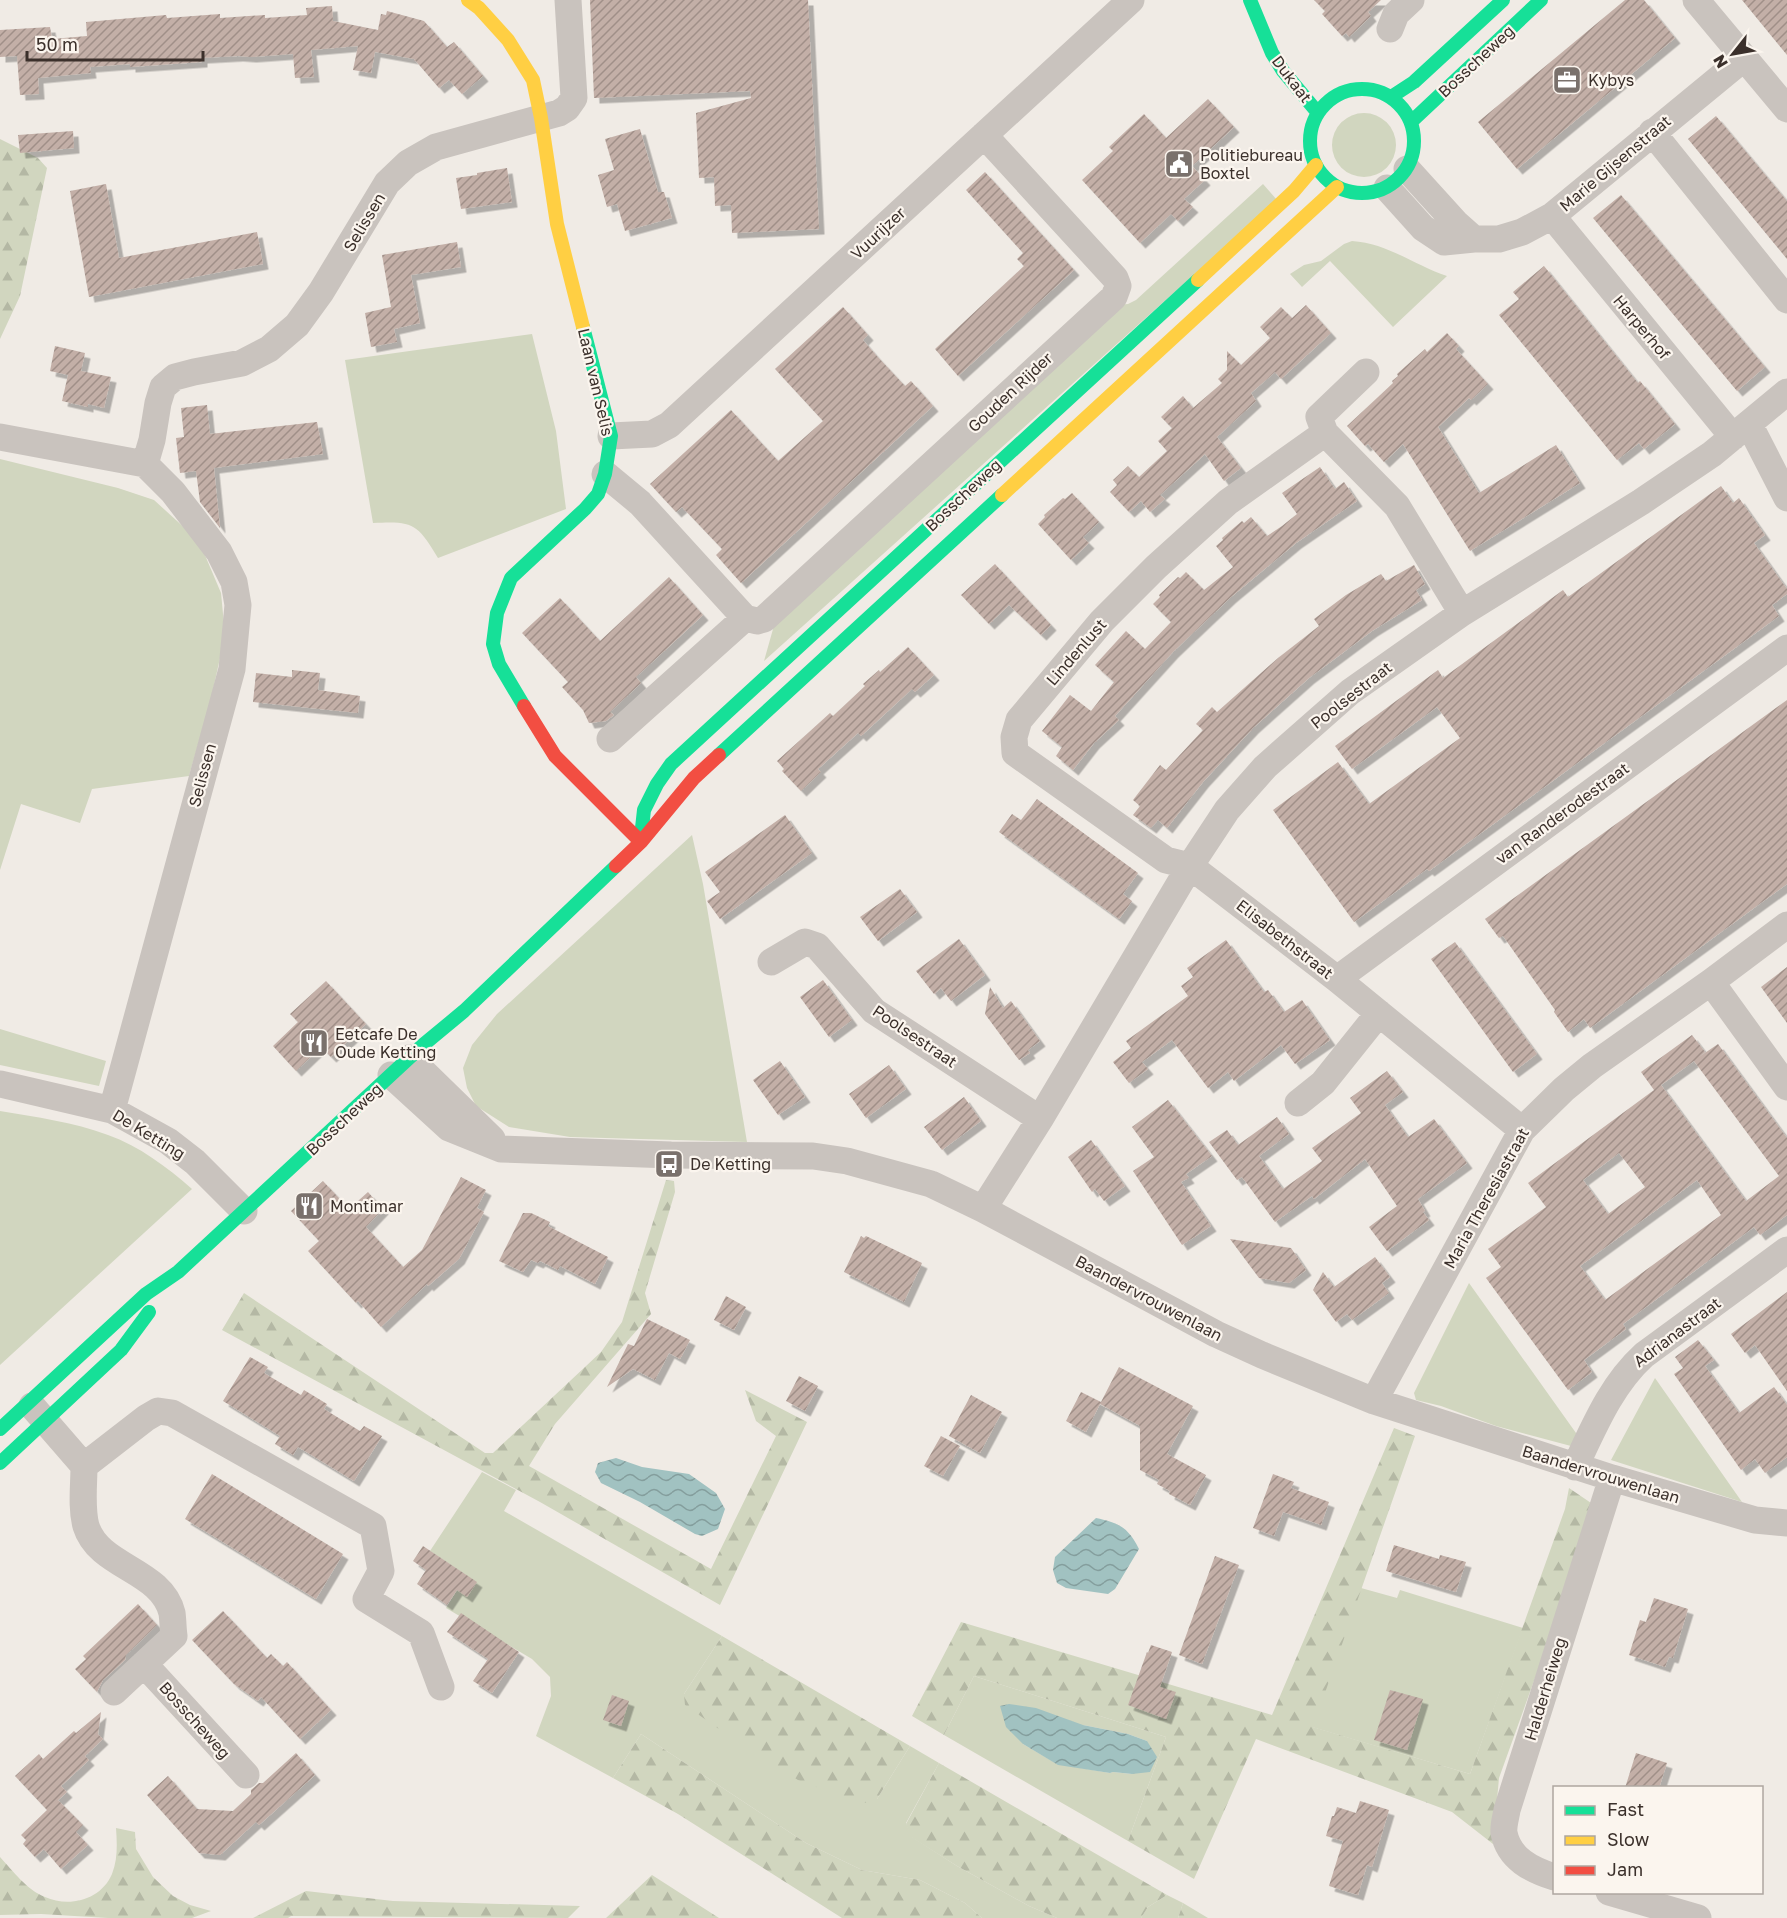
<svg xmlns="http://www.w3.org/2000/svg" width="1787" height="1918" font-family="'Golos Text',sans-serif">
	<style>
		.grass { fill: #d1d6bf; fill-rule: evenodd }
		.forest { fill: url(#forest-firs) }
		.water { fill: url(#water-waves) }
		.building { fill: url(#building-hatch); fill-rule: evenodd; filter: url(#shadow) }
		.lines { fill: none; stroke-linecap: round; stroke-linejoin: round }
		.street { stroke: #c9c3be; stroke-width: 27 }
		.fast { stroke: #16e098; stroke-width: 14 }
		.slow { stroke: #ffcf43; stroke-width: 14 }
		.jam { stroke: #f24e42; stroke-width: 14 }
		.labels { text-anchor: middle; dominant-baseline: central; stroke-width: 4.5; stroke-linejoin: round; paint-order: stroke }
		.street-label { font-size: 16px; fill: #3b302b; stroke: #fbf5ee }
		.poi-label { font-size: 16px; fill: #3b302b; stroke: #fbf5ee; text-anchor: start }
	</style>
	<defs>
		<pattern id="forest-firs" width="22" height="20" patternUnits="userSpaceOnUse" patternTransform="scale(1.5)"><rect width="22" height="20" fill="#d1d6bf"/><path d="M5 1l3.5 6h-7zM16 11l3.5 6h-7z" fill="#b4b8a4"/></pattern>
		<pattern id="water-waves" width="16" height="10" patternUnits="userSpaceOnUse" patternTransform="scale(1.5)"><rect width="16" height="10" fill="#a1c2c1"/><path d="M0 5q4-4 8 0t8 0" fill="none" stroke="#849e9d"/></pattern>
		<pattern id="building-hatch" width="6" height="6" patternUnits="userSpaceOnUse" patternTransform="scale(1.5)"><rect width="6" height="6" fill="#c3afa7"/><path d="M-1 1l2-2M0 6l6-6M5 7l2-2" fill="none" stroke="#a08f88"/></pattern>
		<filter id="shadow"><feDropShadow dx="5.5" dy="5.5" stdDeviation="0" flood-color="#0004"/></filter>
	</defs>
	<rect width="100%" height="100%" fill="#f0ebe5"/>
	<path class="grass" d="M1332 145a32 32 0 1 1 64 0a32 32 0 1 1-64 0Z
		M1263,184L1277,200L764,661L775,622L1118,305L1128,304L1136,300Z
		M1352,241C1387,243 1414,265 1447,276L1393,327L1330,261L1302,287L1290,274L1304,265L1321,261L1344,244Z
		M532,334L556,431L566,509L438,558C417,523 413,521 373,523L345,360Z
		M0,459L118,488L154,500L199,541L221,593L225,635L211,699L189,776L92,789L80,823L21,804L0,870Z
		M692,835L703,884L747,1142L570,1137L509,1127L476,1106L467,1088L463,1068L472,1045L497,1014Z
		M0,1029L106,1061L99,1086L0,1065Z
		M0,1111C36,1117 73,1122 108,1135C139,1146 167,1167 192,1189L0,1365Z
		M1469,1283L1581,1440L1571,1446L1496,1426L1441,1406L1416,1400L1414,1393Z
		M1655,1378L1742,1502L1611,1460Z
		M482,1472L516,1490L504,1511L722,1636L684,1694L877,1799L910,1746L939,1763L906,1823L912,1837L957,1866L1029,1906L1057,1918H982L965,1903L920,1880L862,1870L806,1843L641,1734L613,1778L536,1736L551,1696L550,1677L532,1659L446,1608L466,1575L430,1551Z
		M1361,1588L1397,1598L1400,1590L1523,1628L1470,1774L1312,1727Z
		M974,1676L1166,1737L1128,1841L944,1735ZM1083,1725L1128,1734L1147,1741L1132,1774L1113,1772L1110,1773L1057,1764L1023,1744Z
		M1167,1895L1183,1903L1178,1918H1141L1148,1907Z"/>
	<path class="forest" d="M0,139L38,158L47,168L20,296L0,339Z
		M666,1180L674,1181L675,1192L645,1293L651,1314L555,1424L529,1466L711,1569L776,1436L756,1421L745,1390L807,1422L720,1605L540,1502L222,1330L244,1293L485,1453H493L601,1352L622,1322Z
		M1394,1428L1415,1436L1313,1727L1470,1774L1565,1509L1569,1488L1594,1505L1549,1639L1499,1778L1493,1844L1452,1812L1256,1739L1194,1879L1128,1841L1166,1737L974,1676L944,1735L912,1716L961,1622L1272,1715Z
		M722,1636L910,1746L877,1799L861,1804L798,1780L747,1749L685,1705L684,1694Z
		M641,1734L806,1843L862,1870L920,1880L965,1903L982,1918H842L678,1814L613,1778Z
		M939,1763L1167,1895L1148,1907L1141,1918H1057L1029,1906L957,1866L911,1837L906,1824Z
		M116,1828L135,1832L136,1849L153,1877L173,1896L190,1905L211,1911L192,1918H108L41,1914L0,1915V1857C13,1871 27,1890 45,1897C69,1908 101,1900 112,1874C118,1859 117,1843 116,1828Z
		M652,1875L719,1918H606Z
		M306,1891L393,1901L580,1906L568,1918L291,1916L288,1918H253Z
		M1183,1903L1208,1918H1178Z"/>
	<path class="water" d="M616,1458L642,1467L689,1474L716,1493L725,1509L718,1529L702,1536L695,1534L640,1502L601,1483L595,1472L598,1463Z
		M1096,1518C1119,1523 1128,1527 1139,1549L1115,1589L1108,1594L1066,1588L1057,1583L1053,1570L1055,1557Z
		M1009,1704L1036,1708L1083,1725L1128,1734L1147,1741L1157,1757L1150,1772L1132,1774L1113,1772L1110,1773L1058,1765L1023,1744L1006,1727L1000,1706Z"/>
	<path class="building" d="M590,0H808L819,229L732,233L731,205L715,206L714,177L699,178L696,113L751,98L750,91L594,98Z
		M1314,0H1381L1368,12L1371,16L1349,37L1346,33L1342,36L1322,14L1325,11Z
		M1625,0H1644L1675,38L1517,169L1478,122Z
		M1742,0H1787V55Z
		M332,6L333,21L378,30L381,14L386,15L387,11L424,21L447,47L454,42L483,76L462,94L449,80L439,88L414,59L375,52L371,73L353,70L358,46L311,50L314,77L295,78L293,54L251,57L238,56L202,58V62L130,67V64L90,67L91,73L38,78L39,94L20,95L17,56L0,57V30L50,27L52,39L87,36L86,22L166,15L167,18L220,14V18L265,15V18L307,15L306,8Z
		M1208,99L1234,127L1192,166L1205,180L1184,199L1193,207L1178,221L1171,214L1140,243L1082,180L1113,151L1109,147L1144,114L1166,138Z
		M1716,116L1787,201V259L1688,139Z
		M640,129L658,192H664L672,218L625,231L617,204L607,207L598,175L614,170L605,139Z
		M73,131L74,148L20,153L18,135Z
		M507,168L512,202L461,209L456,178L477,175V173Z
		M985,172L1074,270L958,376L935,349L1024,266L1017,259L1023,253L966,190Z
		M106,184L119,258L257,232L263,264L89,297L70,191Z
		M1621,195L1765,367L1737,391L1593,218Z
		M457,242L461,267L411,275L420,323L394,329L397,342L371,347L365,313L391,307L382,255Z
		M1544,266L1638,383L1640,381L1675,424L1644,449L1639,443L1617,460L1499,315L1519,299L1513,292Z
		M1306,305L1331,333L1281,379L1275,372L1251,393L1256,401L1217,437L1241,468L1224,481L1205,454L1160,495L1165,499L1150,512L1141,501L1129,512L1110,492L1117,485L1113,480L1128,466L1139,477L1167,451L1158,441L1172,428L1161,417L1183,396L1193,408L1222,383L1218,379L1227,370V351L1241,365L1270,338L1260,327L1281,307L1292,318Z
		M843,307L868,335L863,340L875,354L905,386L911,381L933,406L741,583L716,555L722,549L682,507L676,512L650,484L731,410L778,461L823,421L775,369Z
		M1447,333L1459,346L1456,349L1488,384L1471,400L1469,398L1438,427L1479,493L1556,445L1580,483L1470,551L1403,444L1384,462L1368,444L1365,446L1347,426L1393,383L1392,381L1398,376L1397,374L1425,349L1427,352Z
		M55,346L85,353L81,371L111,377L104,408L88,404V407L62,401L68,375L50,371Z
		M207,405L210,434L317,422L323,454L214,468L220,528L200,502L196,471L180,473L176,438L184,437L181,408Z
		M1320,467L1335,489L1344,482L1357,501L1296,543L1231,597L1173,652L1115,716L1119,720L1094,743L1073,770L1056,756L1062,747L1042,731L1070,695L1091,711L1114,682L1095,665L1126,631L1145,649L1171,622L1153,604L1160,597L1159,595L1178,577L1180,578L1186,572L1204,590L1233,567L1216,546L1223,540L1222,538L1242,521L1244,523L1251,517L1267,536L1282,526L1297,514L1282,493Z
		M1721,486L1733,503L1739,498L1765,535L1754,543L1787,589V594L1772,605L1779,616L1429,871L1427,869L1354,922L1273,810L1338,762L1369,804L1460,738L1437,707L1352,769L1335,746L1438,670L1443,678L1563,590L1568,597Z
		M1072,493L1099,522L1083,537L1089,543L1071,560L1038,524L1045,517L1044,515L1063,498L1065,499Z
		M995,564L1051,625L1041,635L1009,605L989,624L961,595Z
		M1414,565L1425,584L1416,590L1422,600L1372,631L1309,678L1253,728L1203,782L1167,828L1158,820L1151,828L1133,815L1140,806L1133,800L1160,765L1166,770L1203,730L1196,724L1212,707L1217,712L1278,658L1319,626L1314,619L1346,595L1381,574L1386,581Z
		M669,577L703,615L636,677L641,683L610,712L614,715L606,721L589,723L583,710L562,687L568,682L522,633L560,598L600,641Z
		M908,647L934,675L915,692L912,689L861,736L858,733L818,769L821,772L801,791L782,771L784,769L777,761L830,713L833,716L865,686L863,684L879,670L880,672Z
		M292,670L320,673L318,690L360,696L358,713L253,702L256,673L292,677Z
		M1787,700V884L1590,1028L1584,1019L1568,1032L1554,1012L1555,1010L1503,936L1499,938L1485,919Z
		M1037,799L1138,873L1123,894L1132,901L1119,919L999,832L1012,814L1021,820Z
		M785,815L812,853L720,919L707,901L720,892L705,872Z
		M900,889L917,912L878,941L860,917Z
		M959,939L985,975L951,1001L941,988L934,994L916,971Z
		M1226,940L1264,992L1268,990L1284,1012L1302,1000L1330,1040L1295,1064L1281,1045L1234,1081L1228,1072L1208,1088L1172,1040L1142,1062L1148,1069L1129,1083L1113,1062L1131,1048L1126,1041L1188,996L1181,986L1193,977L1187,968Z
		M1455,942L1537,1054L1513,1072L1431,959Z
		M1787,967V1023L1761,987Z
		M823,980L852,1020L829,1037L800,997Z
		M326,981L366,1024L331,1057L321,1047L296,1071L273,1046L298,1022L290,1014Z
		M990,987L1003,1008L1011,1001L1040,1041L1028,1050L1030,1053L1019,1060L985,1014Z
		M1692,1035L1705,1052L1699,1057L1718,1044L1787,1138V1215L1760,1235L1754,1227L1623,1324L1626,1329L1584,1360L1592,1372L1568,1390L1486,1278L1501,1267L1488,1249L1546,1207L1528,1183L1654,1090L1641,1072ZM1694,1061L1779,1176L1746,1201L1661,1085ZM1619,1153L1645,1187L1608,1214L1583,1180ZM1697,1180L1721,1215L1605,1300L1580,1266Z
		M780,1061L805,1097L778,1115L753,1080Z
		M889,1065L906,1089L866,1118L849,1094Z
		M1387,1071L1403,1092L1385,1105L1408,1137L1434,1119L1467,1163L1418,1199L1425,1211L1423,1212L1429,1220L1387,1251L1369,1227L1397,1206L1365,1159L1314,1199L1312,1196L1275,1222L1242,1177L1237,1180L1209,1142L1227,1130L1238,1145L1277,1117L1289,1134L1259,1156L1283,1189L1322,1161L1312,1148L1361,1113L1350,1098Z
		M964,1097L981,1121L942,1150L924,1127Z
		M1168,1100L1212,1156L1186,1174L1189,1178L1181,1182L1211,1226L1182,1245L1133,1171L1154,1157L1132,1127Z
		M1091,1140L1125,1186L1104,1201L1095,1189L1092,1192L1068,1157Z
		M461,1177L486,1190L477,1208L484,1212L459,1259L428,1286L427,1284L381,1327L358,1301L356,1303L308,1251L319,1241L291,1211L323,1181L349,1209L368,1192L383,1209L366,1227L403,1267L422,1250Z
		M523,1213H531L550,1222L548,1226L608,1257L595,1284L560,1266L558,1270L540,1261L538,1263L531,1260L523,1272L499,1261Z
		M861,1236L864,1238L866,1236L922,1263L904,1302L844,1272Z
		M1230,1239L1291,1248L1306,1270L1289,1283L1259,1278Z
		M1375,1257L1390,1277L1382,1283L1389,1293L1352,1320L1347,1314L1336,1322L1313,1290L1323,1272L1334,1287Z
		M1787,1292V1391L1755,1345L1745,1353L1731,1334Z
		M726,1296L746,1307L734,1330L714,1320Z
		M647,1319L690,1340L680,1359L669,1353L655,1380L633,1369L607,1387L628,1344L634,1346Z
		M1698,1340L1714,1360L1705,1366L1739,1413L1774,1387L1787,1405V1457L1765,1473L1755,1459L1741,1470L1674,1374L1683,1368L1675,1357Z
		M250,1357L268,1367L264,1373L301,1395L304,1390L327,1404L324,1409L360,1431L364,1426L382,1436L354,1481L298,1447L293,1455L275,1444L280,1436L223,1401Z
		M1119,1367L1193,1406L1167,1454L1206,1475L1190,1505L1169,1494L1170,1491L1157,1484L1159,1480L1140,1470V1426L1100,1404L1086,1432L1066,1421L1081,1392L1101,1402Z
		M799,1376L818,1386L805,1411L786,1401Z
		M971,1395L1002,1412L980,1453L949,1436Z
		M941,1436L960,1446L943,1476L924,1466Z
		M212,1474L343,1554L316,1599L185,1519Z
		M1273,1474L1294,1482L1291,1488L1329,1502L1321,1525L1283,1512L1274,1536L1253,1528Z
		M1394,1545L1439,1559L1440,1555L1466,1562L1456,1592L1386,1571Z
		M423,1546L477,1582L467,1597L457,1590L447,1605L417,1584L426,1570L413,1561Z
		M1215,1556L1239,1565L1202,1664L1179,1655Z
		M1654,1598L1688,1609L1673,1658L1669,1657L1665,1667L1629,1655L1640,1620L1646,1622Z
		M138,1604L157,1625L126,1655L125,1660L103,1680L97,1692L75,1669L86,1659L83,1656Z
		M223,1611L267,1658L271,1654L283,1666L287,1662L331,1710L300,1739L261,1697L258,1701L234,1684L192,1640Z
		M461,1613L519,1652L492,1693L473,1681L488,1659L447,1632Z
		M1151,1645L1172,1652L1160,1687L1176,1692L1166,1719L1128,1705L1147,1652L1148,1653Z
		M1390,1690L1423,1699L1407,1750L1374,1740Z
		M612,1695L629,1701L621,1726L603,1720Z
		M101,1712L98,1734L103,1739L85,1756L89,1760L61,1786L67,1792L56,1802L58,1800L83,1825L76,1832L88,1845L61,1869L44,1849L35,1857L23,1844L26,1840L21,1835L47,1810L15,1776L39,1754L43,1759L74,1731L76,1733Z
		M296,1753L315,1775L259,1825L256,1822L220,1855L199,1853L147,1795L168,1776L197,1809L233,1811L251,1794V1790L259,1783H263Z
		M1636,1753L1667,1763L1659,1788H1625Z
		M1360,1801L1389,1810L1372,1867L1367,1865L1358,1895L1329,1886L1343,1841L1326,1836L1332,1816H1334L1337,1807L1356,1813Z"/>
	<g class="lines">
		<path class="street" d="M1696,0L1787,109
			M1390,29L1396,14L1411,0
			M1652,132L1787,300
			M1407,169L1456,223L1474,239
			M1387,188L1423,228L1444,242L1474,239H1499L1522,232L1552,216L1744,58
			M1552,216L1733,437
			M1366,372L1319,417L1325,433L1228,502L1156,567L1102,621L1019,720L1014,737L1015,753L1166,860L1190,866L1337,979L1522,1130
			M1749,424L1787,498
			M1325,433L1397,506L1462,613
			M611,436L652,434L669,425L1131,0
			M0,437L145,464L173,492L219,552L234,582L238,605L232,669L112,1110
			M145,464L152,440L158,403L163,387L175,377L194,372L242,363L269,349L297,325L321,292L387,183L408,163L436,147L559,113L567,108L574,98L568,0
			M605,474L640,503L745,618L757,621L764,619L1114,297L1118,286L1115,278L984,135
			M610,739L745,618
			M771,962L805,942L817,946L874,1011L1040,1119
			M1337,979L1787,648
			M1711,982L1787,1087
			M409,1058L492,1139
			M391,1075L449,1128L501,1149L671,1155L813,1156L847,1161L931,1184L983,1209L1216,1334L1262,1355L1374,1401L1612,1478L1755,1520L1787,1523
			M0,1084L112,1110L168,1141L195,1162L244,1211
			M1298,1103L1323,1083L1379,1013
			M983,1209L1040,1119L1190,866L1227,810L1265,767L1350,692L1462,613L1641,502L1712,454L1787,392
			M1374,1401L1522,1130L1564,1089L1592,1066L1711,982L1787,925
			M32,1406L84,1466L146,1418L158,1411L172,1413L373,1526L381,1571L366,1599L421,1633L441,1687
			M84,1466C84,1485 81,1508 86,1526C99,1568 161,1569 172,1613C173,1620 173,1629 174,1636L114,1692
			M1575,1467C1594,1427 1611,1385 1644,1355L1787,1250
			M144,1664L246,1775
			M1554,1877C1532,1870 1509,1859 1504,1833C1503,1826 1506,1817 1507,1810L1612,1478
			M1609,1892L1698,1918"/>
		<path class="fast" d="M1250,0L1272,53L1283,71L1318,113
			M1310 141a52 52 0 1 1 104 0a52 52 0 1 1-104 0Z
			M1391,97L1414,82L1503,0
			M1411,122L1541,0
			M524,706L499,664L493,644L497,613L511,578L585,509L598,494L605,474L611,436L583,327
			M719,755L1002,495
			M641,837L644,810L657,784L671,764L1198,280
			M0,1429L146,1294L178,1272L423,1045L464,1011L616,866
			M0,1463L121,1350L149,1312"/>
		<path class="slow" d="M468,0L479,8L508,40L533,80L541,118L557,224L583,327
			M1198,280L1294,191L1316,165
			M1002,495L1337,187"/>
		<path class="jam" d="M524,706L555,756L641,842
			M616,866L641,842L694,778L719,755"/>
	</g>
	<defs>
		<g id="office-square" transform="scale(1.5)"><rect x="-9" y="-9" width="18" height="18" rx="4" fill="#7a716c" stroke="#fbf5ee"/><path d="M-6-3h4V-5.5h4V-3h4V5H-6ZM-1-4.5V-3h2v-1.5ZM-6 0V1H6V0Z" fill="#fff"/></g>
		<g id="civic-square" transform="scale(1.5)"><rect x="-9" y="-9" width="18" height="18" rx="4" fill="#7a716c" stroke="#fbf5ee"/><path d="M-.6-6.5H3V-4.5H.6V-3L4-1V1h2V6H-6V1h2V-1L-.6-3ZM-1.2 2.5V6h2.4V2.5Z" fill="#fff"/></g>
		<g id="restaurant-square" transform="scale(1.5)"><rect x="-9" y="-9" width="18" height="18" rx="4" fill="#7a716c" stroke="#fbf5ee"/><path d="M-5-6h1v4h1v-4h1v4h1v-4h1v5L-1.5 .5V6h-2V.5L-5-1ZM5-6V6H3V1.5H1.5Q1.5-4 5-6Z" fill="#fff"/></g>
		<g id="bus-square" transform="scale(1.5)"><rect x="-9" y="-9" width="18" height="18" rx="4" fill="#7a716c" stroke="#fbf5ee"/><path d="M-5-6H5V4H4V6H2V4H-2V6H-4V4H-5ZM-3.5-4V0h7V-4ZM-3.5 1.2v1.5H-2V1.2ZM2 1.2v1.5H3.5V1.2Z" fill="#fff"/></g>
	</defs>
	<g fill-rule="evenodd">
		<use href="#office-square" x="1567" y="80"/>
		<use href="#civic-square" x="1179" y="164"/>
		<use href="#restaurant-square" x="314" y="1043"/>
		<use href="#bus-square" x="669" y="1164"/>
		<use href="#restaurant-square" x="309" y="1206"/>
	</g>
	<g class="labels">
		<g class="street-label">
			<text transform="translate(1476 61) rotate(-43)">Bosscheweg</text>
			<text transform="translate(1292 79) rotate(53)">Dukaat</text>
			<text transform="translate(1615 163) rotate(-40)">Marie Gijsenstraat</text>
			<text transform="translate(364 222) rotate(-59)">Selissen</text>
			<text transform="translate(878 233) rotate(-43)">Vuurijzer</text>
			<text transform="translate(1642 327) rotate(50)">Harperhof</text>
			<text transform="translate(596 382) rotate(77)">Laan van Selis</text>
			<text transform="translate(1010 392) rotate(-43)">Gouden Rijder</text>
			<text transform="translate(963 495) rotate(-43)">Bosscheweg</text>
			<text transform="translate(1076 652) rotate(-49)">Lindenlust</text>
			<text transform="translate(1351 695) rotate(-38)">Poolsestraat</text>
			<text transform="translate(202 775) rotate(-75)">Selissen</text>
			<text transform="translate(1562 813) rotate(-36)">van Randerodestraat</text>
			<text transform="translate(1285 939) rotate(38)">Elisabethstraat</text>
			<text transform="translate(915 1036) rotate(34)">Poolsestraat</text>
			<text transform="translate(344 1119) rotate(-43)">Bosscheweg</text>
			<text transform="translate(149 1134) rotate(31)">De Ketting</text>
			<text transform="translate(1486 1198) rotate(-61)">Maria Theresiastraat</text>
			<text transform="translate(1149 1298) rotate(28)">Baandervrouwenlaan</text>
			<text transform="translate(1677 1332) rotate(-37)">Adrianastraat</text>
			<text transform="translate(1601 1474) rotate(17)">Baandervrouwenlaan</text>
			<text transform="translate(1545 1689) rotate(-73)">Halderheiweg</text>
			<text transform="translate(195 1720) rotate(48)">Bosscheweg</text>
		</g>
		<g class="poi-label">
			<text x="1588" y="80">Kybys</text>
			<text x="1200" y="155">Politiebureau<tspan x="1200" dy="18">Boxtel</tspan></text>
			<text x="335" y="1034">Eetcafe De<tspan x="335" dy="18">Oude Ketting</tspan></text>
			<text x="690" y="1164">De Ketting</text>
			<text x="330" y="1206">Montimar</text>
		</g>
	</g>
	<rect x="1553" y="1786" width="210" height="108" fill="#fbf5ee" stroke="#aea6a0" stroke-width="1.5"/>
	<rect x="1565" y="1806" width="30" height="9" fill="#16e098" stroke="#aea6a0" stroke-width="1.5"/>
	<text x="1607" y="1816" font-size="18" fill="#3b302b">Fast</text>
	<rect x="1565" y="1836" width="30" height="9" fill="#ffcf43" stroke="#aea6a0" stroke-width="1.5"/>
	<text x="1607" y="1846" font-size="18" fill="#3b302b">Slow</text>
	<rect x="1565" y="1866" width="30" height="9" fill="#f24e42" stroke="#aea6a0" stroke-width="1.5"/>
	<text x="1607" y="1876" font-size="18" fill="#3b302b">Jam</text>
	<g transform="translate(1733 54) rotate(239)" stroke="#fbf5ee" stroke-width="4.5" paint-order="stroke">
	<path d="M0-4.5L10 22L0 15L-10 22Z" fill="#3b302b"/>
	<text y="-9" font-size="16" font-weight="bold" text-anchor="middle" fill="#3b302b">N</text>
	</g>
	<path d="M27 51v9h176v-9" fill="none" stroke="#3b302b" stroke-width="3"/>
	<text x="36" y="51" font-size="18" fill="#3b302b" stroke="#fbf5ee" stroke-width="4.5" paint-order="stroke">50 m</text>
</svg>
